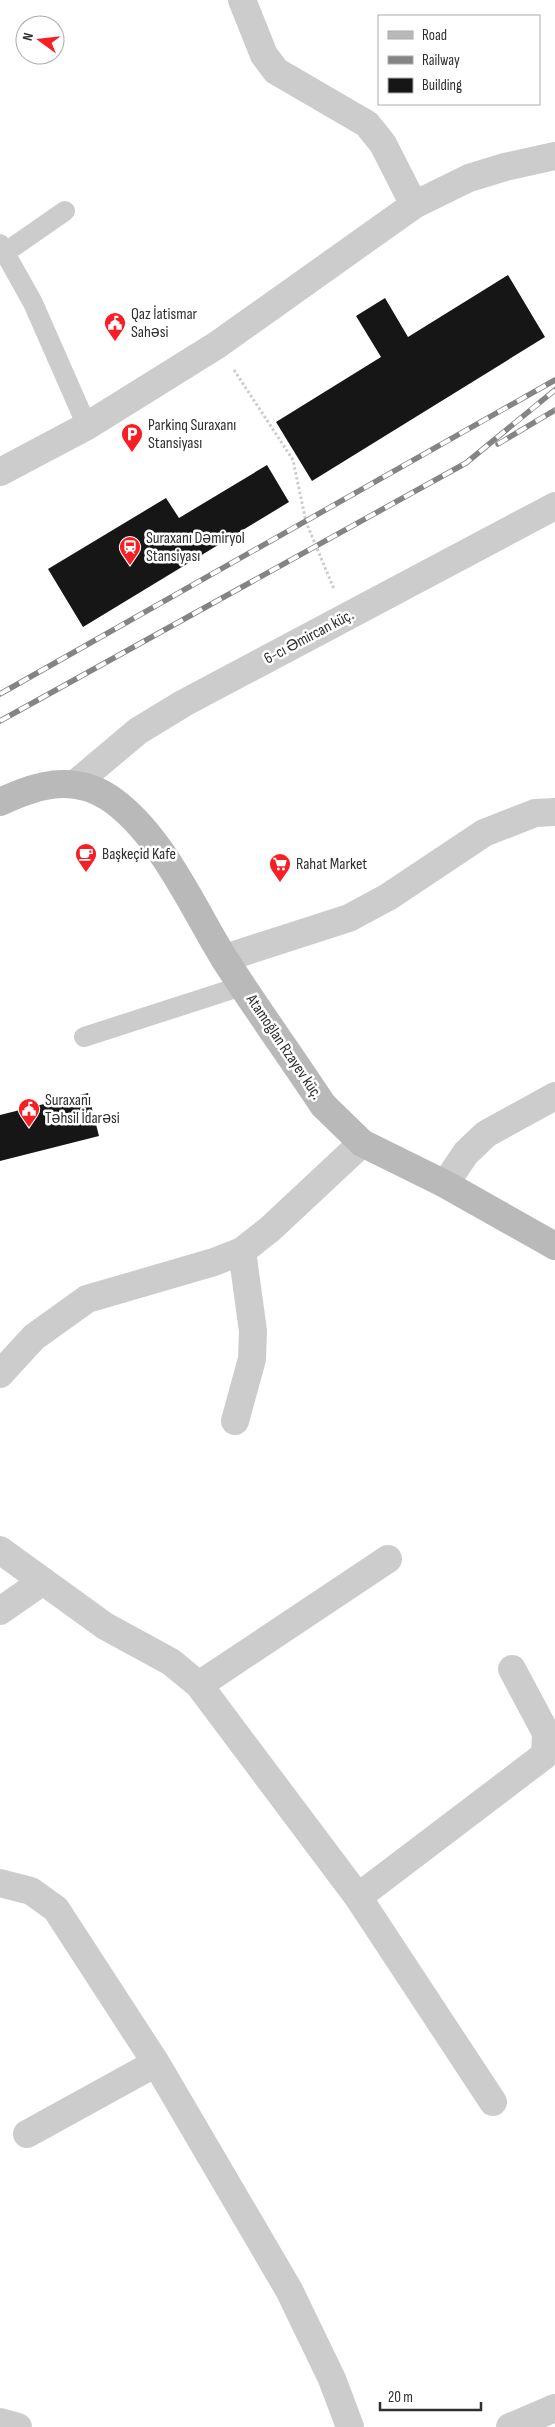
<svg xmlns="http://www.w3.org/2000/svg" width="555" height="2427" font-family="'Sofia Sans Condensed',sans-serif">
	<style>
		.building { fill: #161616 }
		.lines { fill: none; stroke-linecap: round; stroke-linejoin: round }
		.path { stroke: #ccc; stroke-width: 3; stroke-dasharray: 2.5 2.5; stroke-linecap: butt }
		.lane { stroke: #ccc; stroke-width: 20 }
		.street { stroke: #ccc; stroke-width: 28 }
		.secondary { stroke: #b9b9b9; stroke-width: 28 }
		.rail-casing { stroke: #848484; stroke-width: 5.5 }
		.rail { stroke: #fff; stroke-width: 4; stroke-dasharray: 11; stroke-linecap: butt }
		.labels { text-anchor: middle; dominant-baseline: central; stroke-width: 5; stroke-linejoin: round; paint-order: stroke }
		.poi-label { font-size: 16px; fill: #2f2f2f; stroke: #fff; text-anchor: start }
		.street-label { font-size: 16px; fill: #2f2f2f; stroke: #fff }
	</style>
	<rect width="100%" height="100%" fill="#fff"/>
	<path class="building" d="M508,275L545,337L312,481L276,422L381,357L356,316L385,298L408,337Z
		M267,465L289,502L83,627L48,569L166,498L179,518Z
		M88,1093L99,1136L0,1161V1115Z"/>
	<g class="lines">
		<path class="path" d="M234,370L293,460L306,522L334,589"/>
		<path class="lane" d="M0,244L33,303L87,426
			M6,252L65,211
			M84,1037L242,986"/>
		<path class="street" d="M242,0L264,55L276,71L367,124L383,144L414,205
			M0,472L87,426L217,345L414,205L469,178L505,167L555,156
			M75,784L138,731L184,703L555,506
			M225,958L349,918L388,897L484,833L535,813L555,812
			M445,1184L466,1153L486,1134L555,1096
			M0,1374L34,1337L87,1299L214,1262L242,1251L270,1229L362,1143
			M235,1421L252,1359L253,1331L242,1251
			M0,1550L105,1626L171,1662L199,1685L358,1897L493,2102
			M0,1611L43,1581
			M199,1685L388,1559
			M0,1883L31,1891L56,1909L156,2063L289,2290L332,2379L350,2427
			M358,1897L545,1755L546,1733L512,1669
			M27,2134L156,2063
			M0,2422L18,2427
			M510,2427L555,2408"/>
		<path class="secondary" d="M0,802C36,785 72,774 108,797C160,831 193,908 225,960C257,1009 291,1057 323,1105L362,1143L445,1184L555,1246"/>
		<g class="rail-casing">
			<path id="rail" d="M498,444L555,410
				M0,694L555,380
				M0,721L466,463L555,390"/>
		</g>
		<use href="#rail" class="rail"/>
	</g>
	<defs>
		<g id="civic-pin" transform="scale(1.125)"><path d="M0 17L-7.5 6A9.5 9.5 0 1 1 7.5 6Z" fill="#f71f24" stroke="#fff"/><path d="M-.6-6.5H3V-4.5H.6V-3L4-1V1h2V6H-6V1h2V-1L-.6-3ZM-1.2 2.5V6h2.4V2.5Z" fill="#fff"/></g>
		<g id="parking-pin" transform="scale(1.125)"><path d="M0 17L-7.5 6A9.5 9.5 0 1 1 7.5 6Z" fill="#f71f24" stroke="#fff"/><path d="M-3.5-5.5H1a3.5 3.5 0 0 1 0 7H-1V5.5H-3.5ZM-1-3.4V-.6H.8a1.4 1.4 0 0 0 0-2.8Z" fill="#fff"/></g>
		<g id="station-pin" transform="scale(1.125)"><path d="M0 17L-7.5 6A9.5 9.5 0 1 1 7.5 6Z" fill="#f71f24" stroke="#fff"/><path d="M-3-6H3Q5-6 5-4V2Q5 4 3 4L4.5 6H3L1.5 4h-3L-3 6H-4.5L-3 4Q-5 4-5 2V-4Q-5-6-3-6ZM-3.5-4v3h7v-3ZM-3.5 1v1.5H-2V1ZM2 1v1.5H3.5V1Z" fill="#fff"/></g>
		<g id="cafe-pin" transform="scale(1.125)"><path d="M0 17L-7.5 6A9.5 9.5 0 1 1 7.5 6Z" fill="#f71f24" stroke="#fff"/><path d="M-5.5-4.5H6V0H3Q3 3.5 0 3.5H-2.5Q-5.5 3.5-5.5 0ZM3-3.2v2h1.7v-2ZM-6 4.5H4V6H-6Z" fill="#fff"/></g>
		<g id="supermarket-pin" transform="scale(1.125)"><path d="M0 17L-7.5 6A9.5 9.5 0 1 1 7.5 6Z" fill="#f71f24" stroke="#fff"/><path d="M-6-5.5h2.5l.6 2H6L4.5 2H-2.5L-4.4-4H-6ZM-1.5 3.2a1.3 1.3 0 1 0 .1 0ZM3 3.2a1.3 1.3 0 1 0 .1 0Z" fill="#fff"/></g>
	</defs>
	<g fill-rule="evenodd">
		<use href="#civic-pin" x="115" y="323"/>
		<use href="#parking-pin" x="132" y="434"/>
		<use href="#station-pin" x="130" y="547"/>
		<use href="#cafe-pin" x="86" y="854"/>
		<use href="#supermarket-pin" x="280" y="864"/>
		<use href="#civic-pin" x="29" y="1109"/>
	</g>
	<g class="labels">
		<g class="poi-label">
			<text x="131" y="314">Qaz İatismar<tspan x="131" dy="18">Sahəsi</tspan></text>
			<text x="148" y="425">Parkinq Suraxanı<tspan x="148" dy="18">Stansiyası</tspan></text>
			<text x="146" y="538">Suraxanı Dəmiryol<tspan x="146" dy="18">Stansiyası</tspan></text>
			<text x="102" y="854">Başkeçid Kafe</text>
			<text x="296" y="864">Rahat Market</text>
			<text x="45" y="1100">Suraxanı<tspan x="45" dy="18">Təhsil İdarəsi</tspan></text>
		</g>
		<g class="street-label">
			<text transform="translate(309 637) rotate(-28)">6-cı Əmircan küç.</text>
			<text transform="translate(284 1047) rotate(56)">Atamoğlan Rzayev küç.</text>
		</g>
	</g>
	<rect x="378" y="15" width="162" height="90" fill="#ffffff" stroke="#acacac"/>
	<rect x="388" y="31" width="25" height="8" fill="#b9b9b9" stroke="#acacac"/>
	<text x="422" y="40" font-size="15" fill="#2f2f2f">Road</text>
	<rect x="388" y="56" width="25" height="8" fill="#848484" stroke="#acacac"/>
	<text x="422" y="65" font-size="15" fill="#2f2f2f">Railway</text>
	<rect x="388" y="78" width="25" height="15" fill="#161616" stroke="#acacac"/>
	<text x="422" y="90" font-size="15" fill="#2f2f2f">Building</text>
	<g transform="translate(40 40) rotate(285)"><circle r="24" fill="#ffffff" stroke="#acacac"/>
	<path d="M0-4L9 19L0 12L-9 19Z" fill="#f71f24"/>
	<text y="-8" font-size="14" font-weight="bold" text-anchor="middle" fill="#2f2f2f">N</text>
	</g>
	<path d="M380 2402v8h101v-8" fill="none" stroke="#2f2f2f" stroke-width="2.5"/>
	<text x="388" y="2402" font-size="15" fill="#2f2f2f" stroke="#ffffff" stroke-width="4" paint-order="stroke">20 m</text>
</svg>
